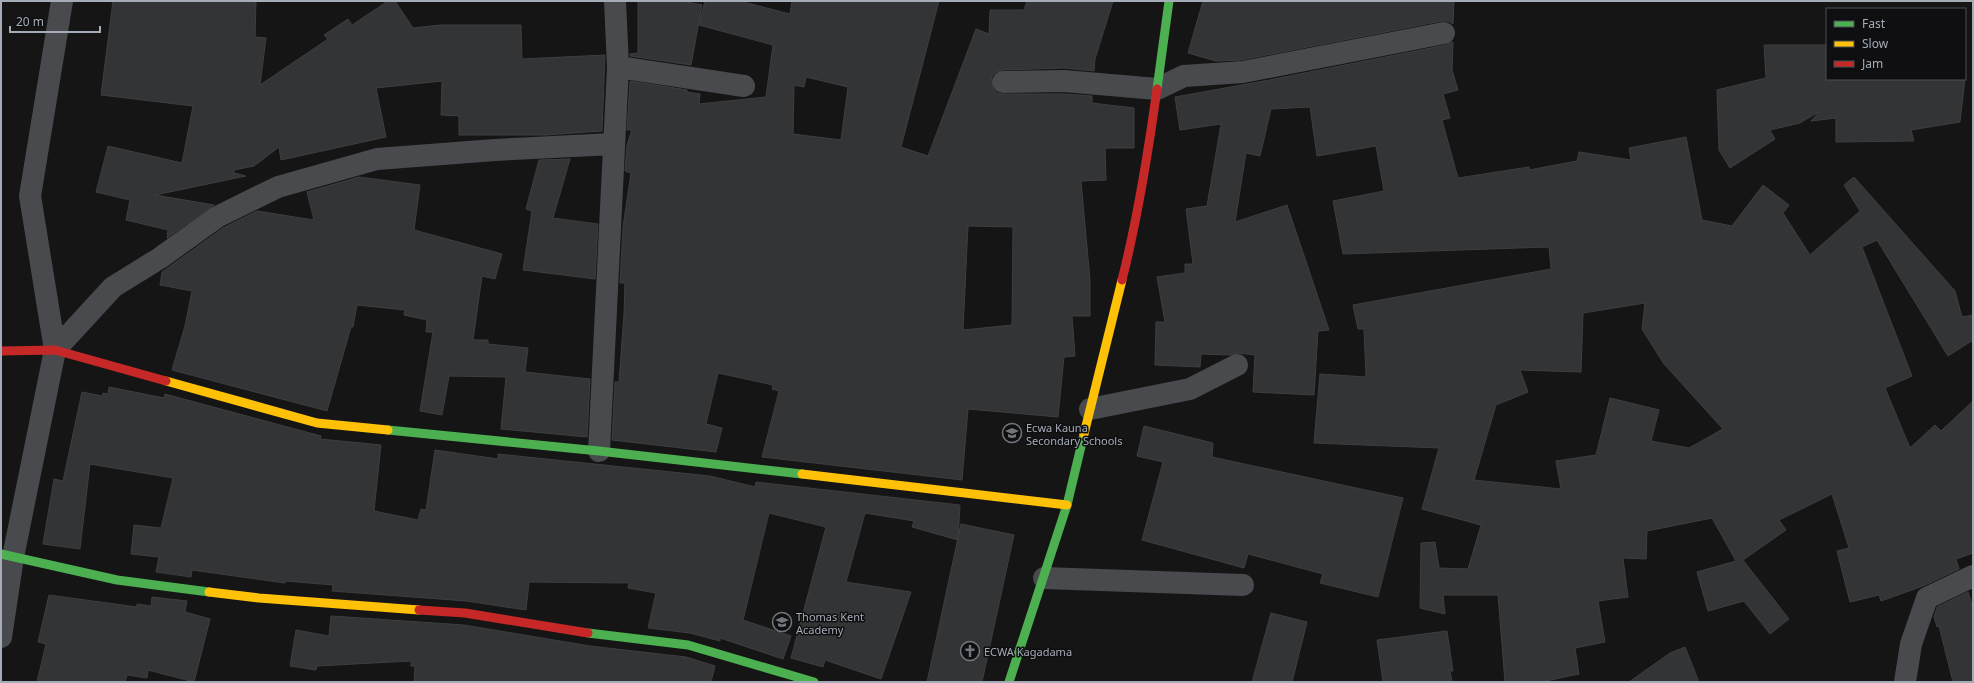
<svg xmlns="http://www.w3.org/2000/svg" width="1974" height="683" font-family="'Noto Sans',sans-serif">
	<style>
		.building { fill: #333436; stroke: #3d3e41; fill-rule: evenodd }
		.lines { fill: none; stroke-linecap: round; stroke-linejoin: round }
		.street { stroke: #484a4e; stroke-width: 22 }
		.fast { stroke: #4caf50; stroke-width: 9 }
		.slow { stroke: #ffc107; stroke-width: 9 }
		.jam { stroke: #c62828; stroke-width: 9 }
		.labels { text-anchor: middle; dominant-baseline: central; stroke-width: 3; stroke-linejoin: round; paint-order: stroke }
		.poi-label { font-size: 11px; fill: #a4acb7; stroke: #0f0f11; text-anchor: start }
	</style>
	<rect width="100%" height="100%" fill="#151515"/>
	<path class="building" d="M113,1H256L255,37L266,38L260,85L328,39L324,35L348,19L352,25L388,1H395L413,28L440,25H521L522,59L605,55L602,131L546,135H459V116L441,115L442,81L376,88L386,137L281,160L279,147L254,166L234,170V173L246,176L155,195L214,205L167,238L168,230L126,220L130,200L96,192L108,146L182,163L193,106L101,95Z
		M638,1H682L702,5L691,65L630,56V54L638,53Z
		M705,1H739L790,14L792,1H939L901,147L928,156L976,29L989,34L990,10H1024L1027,1H1113L1095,59L1094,71L1064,68L1003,70L996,72L992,76L991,82L993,89L997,93L1003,94H1064L1092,96V103L1134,108V148H1105L1106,180L1081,181L1090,280V316H1072L1075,356L1064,357L1058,417L968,409L962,480L762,457L779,391L772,389L773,385L718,373L706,424L722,428L716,452L612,440L615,382H619L624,314L625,283H620L623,227L631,173L625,171L627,145L632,130H627L630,81L687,90V92L700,94L699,104L766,97L773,45L699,25ZM806,77L848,87L841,140L793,134L794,85L804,87ZM968,226L1013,227L1012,325L963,330Z
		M1203,1H1454L1453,24L1448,21H1442L1241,60L1216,61L1188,53Z
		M1453,42L1452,70L1458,90L1443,94L1450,118L1442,120L1458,178L1529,167V170L1577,161L1579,152L1631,160L1629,148L1686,137L1702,220L1732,226L1763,185L1789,205L1783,213L1810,255L1860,211L1844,185L1854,177L1955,291L1962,317L1973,315V340L1948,356L1877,240L1862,247L1912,376L1885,388L1910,448L1935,425L1941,431L1973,401V553L1956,559L1959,569L1923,586L1881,601L1879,595L1850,602L1837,551L1849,548L1832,494L1779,520L1786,530L1743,560L1789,619L1770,634L1744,601L1708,611L1697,572L1736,561L1712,518L1647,531L1646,559L1623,558L1628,597L1598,601L1605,642L1575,648L1579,674L1541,682H1505L1498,595H1443L1445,614L1420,608L1421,543L1435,542L1439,568L1468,569L1481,525L1422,509L1439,448L1314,443L1320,374L1366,377L1364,329H1358L1353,305L1551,269L1549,247L1343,254L1333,201L1384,191L1376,146L1317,156L1310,107L1271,109L1260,156L1246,153L1235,222L1287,205L1329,330L1318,331L1314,395L1253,392L1255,355L1237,353L1230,355L1201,354L1200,367L1155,365L1156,322H1165L1157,277L1185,273V264H1193L1186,209L1207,206L1221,124L1180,130L1175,97L1275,79H1274L1446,45ZM1645,303L1642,329L1664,364L1723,429L1689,448L1651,441L1659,410L1610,398L1596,455L1556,461L1561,489L1474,480L1496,405L1528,392L1520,370L1581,372L1583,313Z
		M1764,45H1827V79H1965L1960,122L1911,130L1914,141L1836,142V118L1811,121L1820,111L1800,123L1770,130L1775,139L1730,168L1719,150L1717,90L1766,78Z
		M570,159L553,218L598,224L595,279L523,270L532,211L526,209L539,160Z
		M359,177L420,185L414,230L502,254L495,279L482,276L473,340H488V344L528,348L525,372L590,379L587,437L501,429L506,377L449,376L442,415L420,411L433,332H426L427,320L404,315L405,310L357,305L353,327H351L327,411L172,370L185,326L192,291L160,285L162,272L223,228L257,211L314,220L307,192Z
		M109,387L164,398L165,394L321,436L320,439L381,445L374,511L418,520L421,509L426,510L435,450L498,459V454L710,476L755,487L756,482L960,505L958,540L912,527L914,521L865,513L846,582L911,592L881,679L825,660L823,667L791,658L826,527L769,513L743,620L791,636L783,659L720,638V641L690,633L648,628L656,593L628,588L629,583L529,582L526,610L466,601L332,591L333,585L286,581L285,583L192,570L191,577L156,572L159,557L131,554L134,525L161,528L173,478L90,464L80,549L43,544L54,479L63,481L82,392L102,396L103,393L108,394Z
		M1144,426L1213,443L1212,457L1403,498L1378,597L1320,583L1323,574L1248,554L1244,568L1142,540L1163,462L1137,456Z
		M961,524L1014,535L982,682H927Z
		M1968,592L1973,608V682H1953L1939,626L1937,627L1934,617L1937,607Z
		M49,595L137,607V604L151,606L152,597L187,601L185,612L210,619L194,682L148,670L147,678L127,675L125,682H37L46,644L38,642Z
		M1271,613L1307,622L1292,682H1252Z
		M331,616L464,625L590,646L686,657L715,666L711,682H414L415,666H411V661L317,666L316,670L290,666L296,630L329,636Z
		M1447,631L1453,671H1450L1452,682H1383L1377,640Z
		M1685,647L1699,682H1629L1670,653Z"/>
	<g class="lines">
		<path class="street" d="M618,67L744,86
			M1003,82L1064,81L1157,89L1184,76L1243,72L1444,33
			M55,350L113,287L160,258L217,217L278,187L377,159L495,150L613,144
			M1090,409L1190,389L1237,365
			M599,451L618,67L615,1
			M1044,578L1243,585
			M1,637L13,557L55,350L30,196L62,1
			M1905,682L1911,644L1927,598L1973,576"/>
		<path class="fast" d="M1157,89L1169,1
			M388,430L599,451L802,474
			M1,554L117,580L209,592
			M588,633L688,645L814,682
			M1009,682L1067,505L1084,434"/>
		<path class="slow" d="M166,381L317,423L388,430
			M1084,434L1122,280
			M802,474L1067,505
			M209,592L259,598L419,610"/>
		<path class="jam" d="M1122,280C1138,217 1148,154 1157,89
			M1,351L55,350L166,381
			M419,610L465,613L588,633"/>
	</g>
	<defs>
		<g id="school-ring" transform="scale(1)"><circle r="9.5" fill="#0f0f11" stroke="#72777e" stroke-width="1.5"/><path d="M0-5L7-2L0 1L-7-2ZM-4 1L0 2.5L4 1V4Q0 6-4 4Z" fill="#72777e"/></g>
		<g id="church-ring" transform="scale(1)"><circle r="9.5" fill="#0f0f11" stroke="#72777e" stroke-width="1.5"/><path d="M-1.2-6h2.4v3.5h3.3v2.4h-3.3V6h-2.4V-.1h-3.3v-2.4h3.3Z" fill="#72777e"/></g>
	</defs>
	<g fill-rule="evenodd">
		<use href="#school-ring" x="1012" y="433"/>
		<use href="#school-ring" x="782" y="622"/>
		<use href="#church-ring" x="970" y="651"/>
	</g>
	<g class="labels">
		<g class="poi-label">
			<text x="1026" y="427">Ecwa Kauna<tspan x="1026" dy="13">Secondary Schools</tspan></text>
			<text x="796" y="616">Thomas Kent<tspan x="796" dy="13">Academy</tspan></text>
			<text x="984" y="651">ECWA Kagadama</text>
		</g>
	</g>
	<rect width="1974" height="683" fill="none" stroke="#a4acb7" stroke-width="4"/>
	<rect x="1826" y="8" width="140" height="72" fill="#0f0f11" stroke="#4b4e53"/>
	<rect x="1834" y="21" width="20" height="6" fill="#4caf50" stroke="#4b4e53"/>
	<text x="1862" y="28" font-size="12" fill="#a4acb7">Fast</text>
	<rect x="1834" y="41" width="20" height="6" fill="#ffc107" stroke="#4b4e53"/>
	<text x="1862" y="48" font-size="12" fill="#a4acb7">Slow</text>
	<rect x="1834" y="61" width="20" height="6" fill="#c62828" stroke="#4b4e53"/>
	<text x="1862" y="68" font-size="12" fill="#a4acb7">Jam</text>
	<path d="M10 26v6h90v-6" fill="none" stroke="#a4acb7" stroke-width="2"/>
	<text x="16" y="26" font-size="12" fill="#a4acb7" stroke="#0f0f11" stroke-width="3" paint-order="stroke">20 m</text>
</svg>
